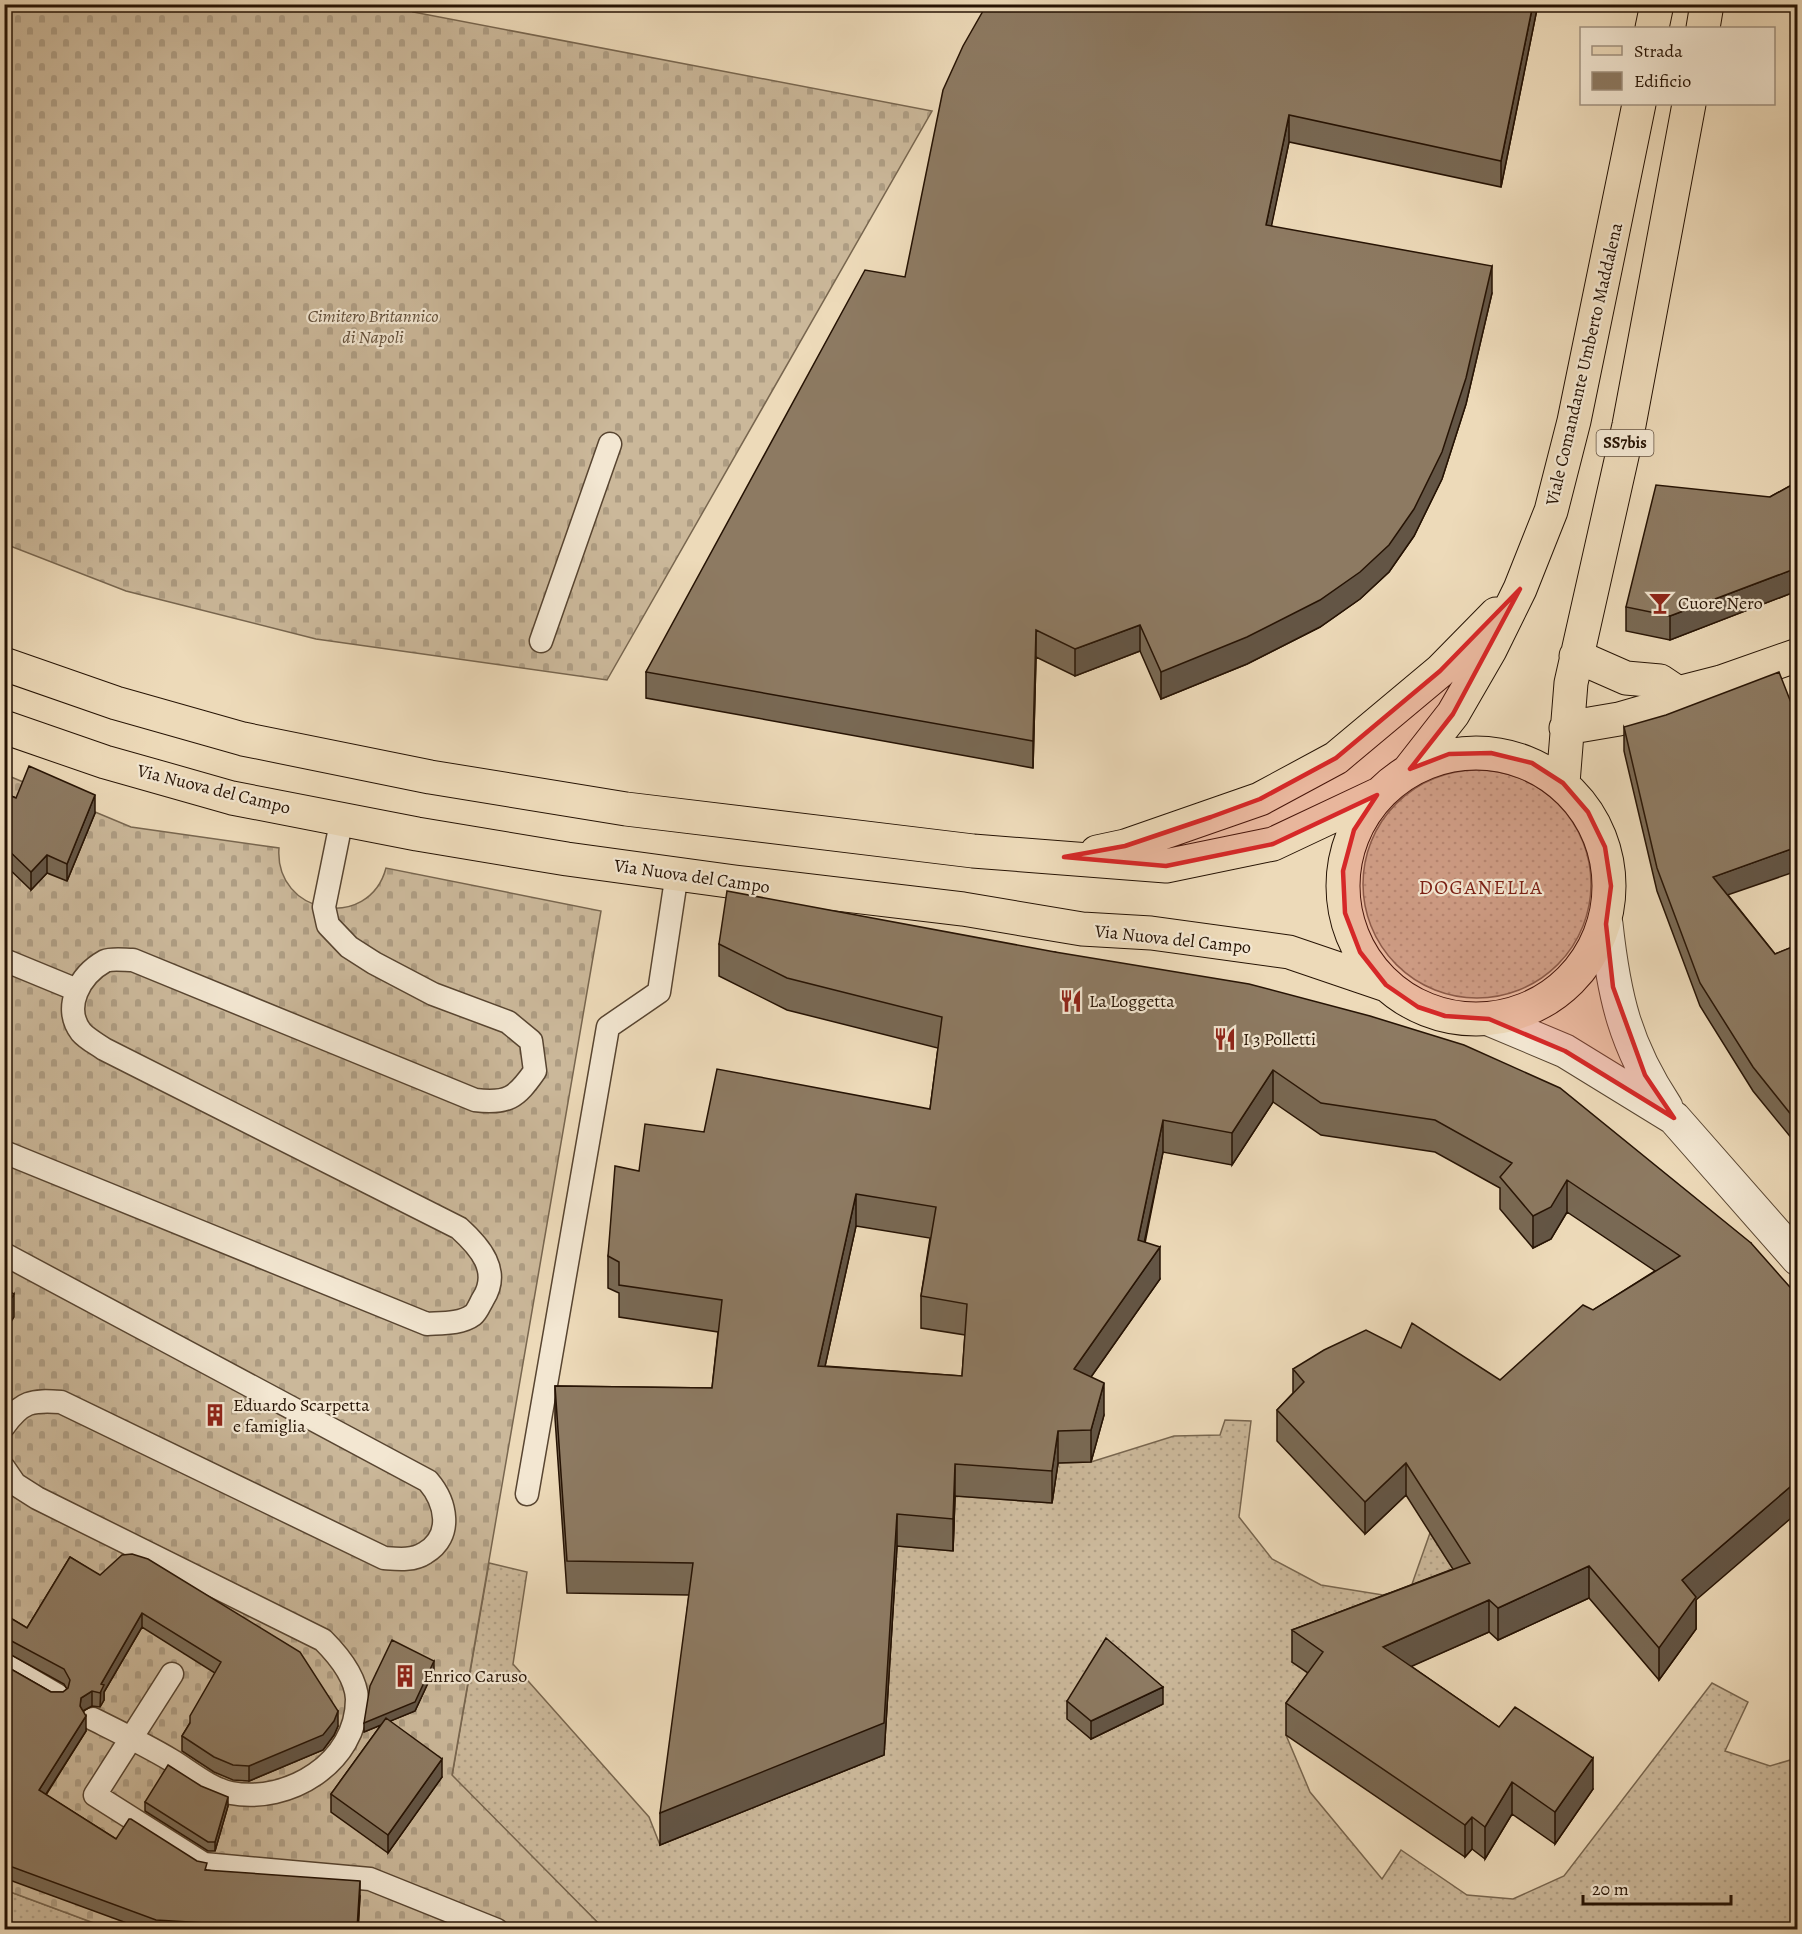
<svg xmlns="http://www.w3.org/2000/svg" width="1802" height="1934" font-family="Alegreya,serif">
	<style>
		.grass { fill: url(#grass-dots); stroke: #78664f; stroke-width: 1.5 }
		.cemetery { fill: url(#cemetery-stones); stroke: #78664f; stroke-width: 1.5 }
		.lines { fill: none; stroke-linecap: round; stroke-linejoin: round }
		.lane-casing { stroke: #584531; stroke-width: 25 }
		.street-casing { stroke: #584531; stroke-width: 35 }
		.primary-casing { stroke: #261304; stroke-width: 35 }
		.lane { stroke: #f3e7d2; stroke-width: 22 }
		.street { stroke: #f3e7d2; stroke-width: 33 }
		.primary { stroke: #eddab9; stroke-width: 33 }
		.wall { fill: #796954; stroke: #261304; stroke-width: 1.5; fill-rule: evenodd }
		.shaded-wall { fill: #635545; stroke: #261304; stroke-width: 1.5 }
		.building { fill: #8d7a62; stroke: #261304; stroke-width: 1.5; fill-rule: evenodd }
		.marked { fill: #d62828; fill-opacity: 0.2; stroke: #d62828; stroke-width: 4.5; stroke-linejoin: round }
		.labels { text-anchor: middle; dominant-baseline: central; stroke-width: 4.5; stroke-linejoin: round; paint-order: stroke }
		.shield { fill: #f3e7d2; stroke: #645342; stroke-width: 1.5 }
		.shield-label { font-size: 16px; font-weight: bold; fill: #261304 }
		.park-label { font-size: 18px; font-style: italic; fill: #604d38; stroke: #f3e7d2 }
		.street-label { font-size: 18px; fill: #261304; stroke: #f3e7d2 }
		.poi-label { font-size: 18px; fill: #261304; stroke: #f3e7d2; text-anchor: start }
		.neighbourhood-label { font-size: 20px; letter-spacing: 1.5px; fill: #7a1f14; stroke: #f3e7d2 }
	</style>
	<defs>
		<pattern id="grass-dots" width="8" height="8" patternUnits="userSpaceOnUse" patternTransform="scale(1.5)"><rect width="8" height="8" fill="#cbb89a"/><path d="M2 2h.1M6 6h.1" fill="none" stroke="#ae9d83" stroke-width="1.8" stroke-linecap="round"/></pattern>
		<pattern id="cemetery-stones" width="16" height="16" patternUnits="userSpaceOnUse" patternTransform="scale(1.5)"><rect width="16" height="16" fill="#cbb89a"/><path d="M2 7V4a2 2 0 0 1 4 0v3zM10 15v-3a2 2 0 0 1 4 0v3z" fill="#ae9d83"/></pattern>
	</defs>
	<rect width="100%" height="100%" fill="#eddab9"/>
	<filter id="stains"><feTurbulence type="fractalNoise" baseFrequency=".00333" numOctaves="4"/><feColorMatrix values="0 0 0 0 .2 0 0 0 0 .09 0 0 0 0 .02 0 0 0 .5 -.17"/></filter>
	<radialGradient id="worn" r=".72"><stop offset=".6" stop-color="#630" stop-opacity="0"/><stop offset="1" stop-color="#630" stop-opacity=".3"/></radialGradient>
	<path class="grass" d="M1363 884a114 114 0 1 1 228 0a114 114 0 1 1-228 0Z
		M1225,1420L1251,1421L1239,1517L1272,1559L1321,1585L1383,1595L1411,1587L1430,1533L1470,1595L1292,1662L1323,1684L1286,1735L1310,1792L1382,1879L1401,1850L1467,1895L1513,1899L1564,1876L1712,1683L1748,1702L1725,1751L1770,1766L1797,1758V1929H604L452,1776L489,1563L527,1572L513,1664L649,1817L660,1845L897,1546L953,1551L955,1496L1052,1503L1058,1463L1091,1462L1174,1436L1220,1435Z
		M5,1890L110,1929H5Z"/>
	<path class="cemetery" d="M4,5H416L413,12L932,111L607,680L316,639L126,591L5,544Z
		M4,774L131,827L279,848C274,915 369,932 386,868L601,911L452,1775L604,1929H110L5,1890Z"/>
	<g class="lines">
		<g class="lane-casing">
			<path id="lane" d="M541,641L610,444
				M4,960L77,990
				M4,1152L427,1324C441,1323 461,1324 473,1315C477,1312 480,1304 483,1299C501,1271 480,1247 459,1228L104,1049C97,1044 87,1039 81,1032C62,1007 80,975 105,961C112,958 125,960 133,960L475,1100C508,1104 516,1098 535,1071L531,1041L508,1022L433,994L374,963L349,947L328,925L324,907L342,818
				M4,1254L428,1481C446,1502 454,1536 425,1553C413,1561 397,1559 384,1558L61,1402C32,1400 22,1401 4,1426
				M4,1468L15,1484L37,1498L323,1640C338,1655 356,1677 357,1699C357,1763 288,1804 231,1793C210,1789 188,1770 171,1760C146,1745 119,1732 93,1719
				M527,1494L608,1027L659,992L677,873
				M4,1664L57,1695
				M172,1674L95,1795L204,1864L370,1879L497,1930"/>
		</g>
		<g class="street-casing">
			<path id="street" d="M1606,924C1614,997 1625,1045 1666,1107
				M1489,1019L1565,1051L1674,1118L1798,1259"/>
		</g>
		<g class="primary-casing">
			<path id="primary" d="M1652,28L1657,4
				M1703,28L1707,4
				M1576,656L1626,678L1660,681L1678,693
				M4,664L116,703L243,739L430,777L626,809L973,851L1166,866L1273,844L1377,795
				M4,727L105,762L232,798L417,834L567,859L735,882L963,909L1082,929L1151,933L1289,952L1386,985
				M1566,728L1619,719L1664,706L1678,693L1721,682L1798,655
				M1343 886a133 133 0 1 1 266 0a133 133 0 1 1-266 0Z
				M1410,769L1453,714L1490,650L1520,589L1551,511L1574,421L1639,104
				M1563,783L1571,683L1629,425L1689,104
				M1097,852L1125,846L1260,799L1336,758L1440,671L1496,614"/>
		</g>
		<use href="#lane" class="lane"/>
		<use href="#street" class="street"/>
		<use href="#primary" class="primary"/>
	</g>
	<path class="wall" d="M1538,4L1501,187L1289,142L1271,226L1492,293L1466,404L1442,479L1414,536L1389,572L1360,599L1320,627L1247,664L1161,699L1140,651L1075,676L1036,657L1033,768L646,698V672L905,277Z
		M1797,482V591L1670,640L1626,631V607L1770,497Z
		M1624,727L1728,895L1775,954L1797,945V1145L1753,1091L1700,1006L1657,891L1624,751Z
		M4,793L16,798L95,813L67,881L47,873L31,890L4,864Z
		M719,944L1055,952L1751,1243L1696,1600V1629L1659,1680L1589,1598L1498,1640L1489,1632L1411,1666L1499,1727L1593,1789L1555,1844L1512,1814L1485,1859L1472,1849L1465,1857L1286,1735V1703L1308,1673L1292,1662V1630L1453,1569L1406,1495L1365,1534L1277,1441V1410L1293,1393V1369L1401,1348L1500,1380L1593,1310L1655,1271L1567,1212L1551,1239L1533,1248L1500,1209V1188L1435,1152L1321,1135L1273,1102L1232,1165L1163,1152L1145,1243L1160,1279L1091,1377L1104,1415L1091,1462L1058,1463L1052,1503L955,1496L953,1551L897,1546L884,1755L660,1845L689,1595L567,1593L555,1418V1386L712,1388L718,1332L619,1317V1293L608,1288V1256L639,1171L704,1132L930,1109L938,1048L787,1010L719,976ZM856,1226L930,1238L921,1296V1328L965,1335L962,1376L825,1366Z
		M70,1557L338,1726L334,1735L323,1750L249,1781L233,1780L214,1772L182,1751V1736L190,1723L215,1673L142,1627L104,1692V1700L100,1707L92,1706L83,1711L86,1731L46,1795L116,1839L207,1870L360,1896L358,1929H143L4,1878V1665L51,1692H63L67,1689L64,1684L4,1651V1614L27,1628Z
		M434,1670L415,1711L390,1721L442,1777L388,1853L331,1812V1794L381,1725L364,1732Z
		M1067,1701L1163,1704L1091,1739L1067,1719Z
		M145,1802L228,1806L215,1851H208L145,1811Z"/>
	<path class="shaded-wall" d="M1533,4H1538L1501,187V161Z
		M1289,115V142L1266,252V225Z
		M1492,266V293L1466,404L1442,479L1414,536L1389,572L1360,599L1320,627L1247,664L1161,699V672Z
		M1797,568V591L1670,640V616Z
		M1140,625V651L1075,676V649Z
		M1036,630V657L1033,768V741Z
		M95,795V813L67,881V864Z
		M1797,847V871L1713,900V877Z
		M47,855V873L31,890V872Z
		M1273,1070V1102L1232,1165V1133Z
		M1163,1120V1152L1138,1272V1240Z
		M1567,1180V1212L1551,1239L1533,1248V1216Z
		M856,1194V1226L818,1398V1366Z
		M1160,1247V1279L1074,1401V1369Z
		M14,1294V1317L4,1333V1310Z
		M1104,1383V1415L1091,1462V1430Z
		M1058,1431V1463L1052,1503V1471Z
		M1406,1463V1495L1365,1534V1502Z
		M955,1464V1496L953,1551V1519Z
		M1797,1481V1513L1696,1600V1629L1659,1680V1648L1682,1580Z
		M897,1514V1546L884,1755L660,1845V1813Z
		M1589,1566V1598L1498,1640V1608Z
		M1489,1600V1632L1383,1679V1647Z
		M142,1613V1627L104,1692V1700L100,1707L101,1684Z
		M434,1661V1670L415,1711L364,1732V1723Z
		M1163,1687V1704L1091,1739V1721Z
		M92,1691V1706L81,1712L80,1706L81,1698Z
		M338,1711V1726L334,1735L323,1750L249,1781V1766Z
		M86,1716V1731L39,1805V1790Z
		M1593,1758V1789L1555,1844V1812Z
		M442,1759V1777L388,1853V1835Z
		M1512,1782V1814L1485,1859V1827Z
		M228,1797V1806L215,1851V1842Z
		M1472,1817V1849L1465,1857V1825Z
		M360,1881V1896L358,1929H357Z"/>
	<path class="building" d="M987,4H1533L1501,161L1289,115L1266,225L1492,266L1466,378L1442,452L1414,509L1389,545L1360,572L1320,600L1247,637L1161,672L1140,625L1075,649L1036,630L1033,741L646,672L865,270L905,277L943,90L963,46Z
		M1797,482V568L1670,616L1626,607L1656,485L1770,497Z
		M1779,672L1797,718V847L1713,877L1775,954L1797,945V1122L1753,1067L1700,983L1657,868L1624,727L1666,715Z
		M29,766L95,795L67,864L47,855L31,872L4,846V793L16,798Z
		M727,891L1055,952L1249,984L1370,1016L1464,1045L1560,1088L1751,1243L1797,1295V1481L1682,1580L1696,1597L1659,1648L1589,1566L1498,1608L1489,1600L1383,1647L1499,1727L1515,1707L1593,1758L1555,1812L1512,1782L1485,1827L1472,1817L1465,1825L1286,1703L1323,1652L1292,1630L1470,1563L1406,1463L1365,1502L1277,1410L1304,1382L1293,1369L1324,1350L1366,1330L1401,1348L1412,1323L1500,1380L1583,1305L1593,1310L1680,1256L1567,1180L1551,1207L1533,1216L1500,1177L1512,1163L1435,1120L1321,1103L1273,1070L1232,1133L1163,1120L1138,1240L1160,1247L1074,1369L1104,1383L1091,1430L1058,1431L1052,1471L955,1464L953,1519L897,1514L884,1723L660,1813L693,1563L567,1561L555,1386L712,1388L722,1300L619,1285V1262L608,1256L615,1166L639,1171L645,1124L704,1132L717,1069L930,1109L942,1017L787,978L719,944ZM856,1194L936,1207L921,1296L967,1304L962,1376L818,1366Z
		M4,1288L14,1294L4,1310Z
		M132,1554L148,1559L300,1652L338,1711L334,1721L323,1735L249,1766L233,1765L214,1757L182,1736L190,1723V1716L221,1662L142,1613L101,1684L104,1685L100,1693L92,1691L81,1698L80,1706L86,1716L39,1790L116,1839L129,1819H131L197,1861L207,1863L205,1870L360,1881L357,1929H308L156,1920L4,1864V1665L51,1692H63L68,1688L70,1680L64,1669L4,1637V1614L27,1628L70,1557L100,1575L122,1555Z
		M1106,1638L1163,1687L1091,1721L1067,1701Z
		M392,1640L434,1661L415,1702L364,1723L370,1686Z
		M386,1718L442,1759L388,1835L331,1794Z
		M168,1765L201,1786L228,1797L215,1842H208L145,1802Z"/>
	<path class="marked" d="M1520,589L1453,714L1410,769L1449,754L1491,753L1532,763L1563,783L1588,812L1605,847L1611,886L1606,924L1613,987L1645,1075L1674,1118L1565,1051L1489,1019L1445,1016L1418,1007L1386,985L1360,952L1345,913L1343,871L1354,830L1377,795L1273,844L1166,866L1064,857L1125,846L1211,817L1260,799L1336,758L1440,671Z"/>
	<defs>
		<g id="bar-bare" transform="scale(1.8)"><path d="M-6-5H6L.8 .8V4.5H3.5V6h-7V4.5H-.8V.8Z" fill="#8f2418" stroke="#f3e7d2" stroke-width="2.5" paint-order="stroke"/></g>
		<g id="restaurant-bare" transform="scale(1.8)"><path d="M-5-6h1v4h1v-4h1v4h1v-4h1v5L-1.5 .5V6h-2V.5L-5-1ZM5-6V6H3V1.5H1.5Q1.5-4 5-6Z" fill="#8f2418" stroke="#f3e7d2" stroke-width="2.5" paint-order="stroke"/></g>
		<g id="building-bare" transform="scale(1.8)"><path d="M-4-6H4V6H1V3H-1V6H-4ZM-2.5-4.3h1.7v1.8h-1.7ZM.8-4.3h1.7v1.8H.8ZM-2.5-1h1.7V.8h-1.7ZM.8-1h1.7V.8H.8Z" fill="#8f2418" stroke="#f3e7d2" stroke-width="2.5" paint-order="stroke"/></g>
	</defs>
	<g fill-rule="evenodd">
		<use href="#bar-bare" x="1660" y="603"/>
		<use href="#restaurant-bare" x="1071" y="1001"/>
		<use href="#restaurant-bare" x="1225" y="1039"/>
		<use href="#building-bare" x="215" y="1415"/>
		<use href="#building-bare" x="405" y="1676"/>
	</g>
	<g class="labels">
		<rect class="shield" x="1596.5" y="430" width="57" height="26" rx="4.5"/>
		<g class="shield-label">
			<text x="1625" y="443">SS7bis</text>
		</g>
		<g class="park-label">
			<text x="373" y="316">Cimitero Britannico<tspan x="373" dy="21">di Napoli</tspan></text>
		</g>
		<g class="street-label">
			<text transform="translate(1584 364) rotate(-77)">Viale Comandante Umberto Maddalena</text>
			<text transform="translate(214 789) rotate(14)">Via Nuova del Campo</text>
			<text transform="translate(692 876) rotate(8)">Via Nuova del Campo</text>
			<text transform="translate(1173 939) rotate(6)">Via Nuova del Campo</text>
		</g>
		<g class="poi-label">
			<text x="1678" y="603">Cuore Nero</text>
			<text x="1089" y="1001">La Loggetta</text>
			<text x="1243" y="1039">I 3 Polletti</text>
			<text x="233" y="1405">Eduardo Scarpetta<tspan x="233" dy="21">e famiglia</tspan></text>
			<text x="423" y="1676">Enrico Caruso</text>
		</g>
		<g class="neighbourhood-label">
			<text x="1481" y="887">DOGANELLA</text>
		</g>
	</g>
	<rect width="1802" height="1934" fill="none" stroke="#eddab9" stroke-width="24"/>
	<rect x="6" y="6" width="1790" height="1922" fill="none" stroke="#261304" stroke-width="3"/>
	<rect x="12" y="12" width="1778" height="1910" fill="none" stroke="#261304" stroke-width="1.5"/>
	<rect x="1580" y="27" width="195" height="78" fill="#f3e7d2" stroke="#a19280" stroke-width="1.5"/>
	<rect x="1592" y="46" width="30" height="9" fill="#eddab9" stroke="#a19280" stroke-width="1.5"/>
	<text x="1634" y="57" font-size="18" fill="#261304">Strada</text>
	<rect x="1592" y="72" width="30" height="18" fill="#8d7a62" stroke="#a19280" stroke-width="1.5"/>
	<text x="1634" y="87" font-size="18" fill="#261304">Edificio</text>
	<path d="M1583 1895v9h148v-9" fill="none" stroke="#261304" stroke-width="3"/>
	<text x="1592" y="1895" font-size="18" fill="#261304" stroke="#f3e7d2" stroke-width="4.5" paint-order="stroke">20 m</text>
	<rect width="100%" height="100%" filter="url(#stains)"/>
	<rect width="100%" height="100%" fill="url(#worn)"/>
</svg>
